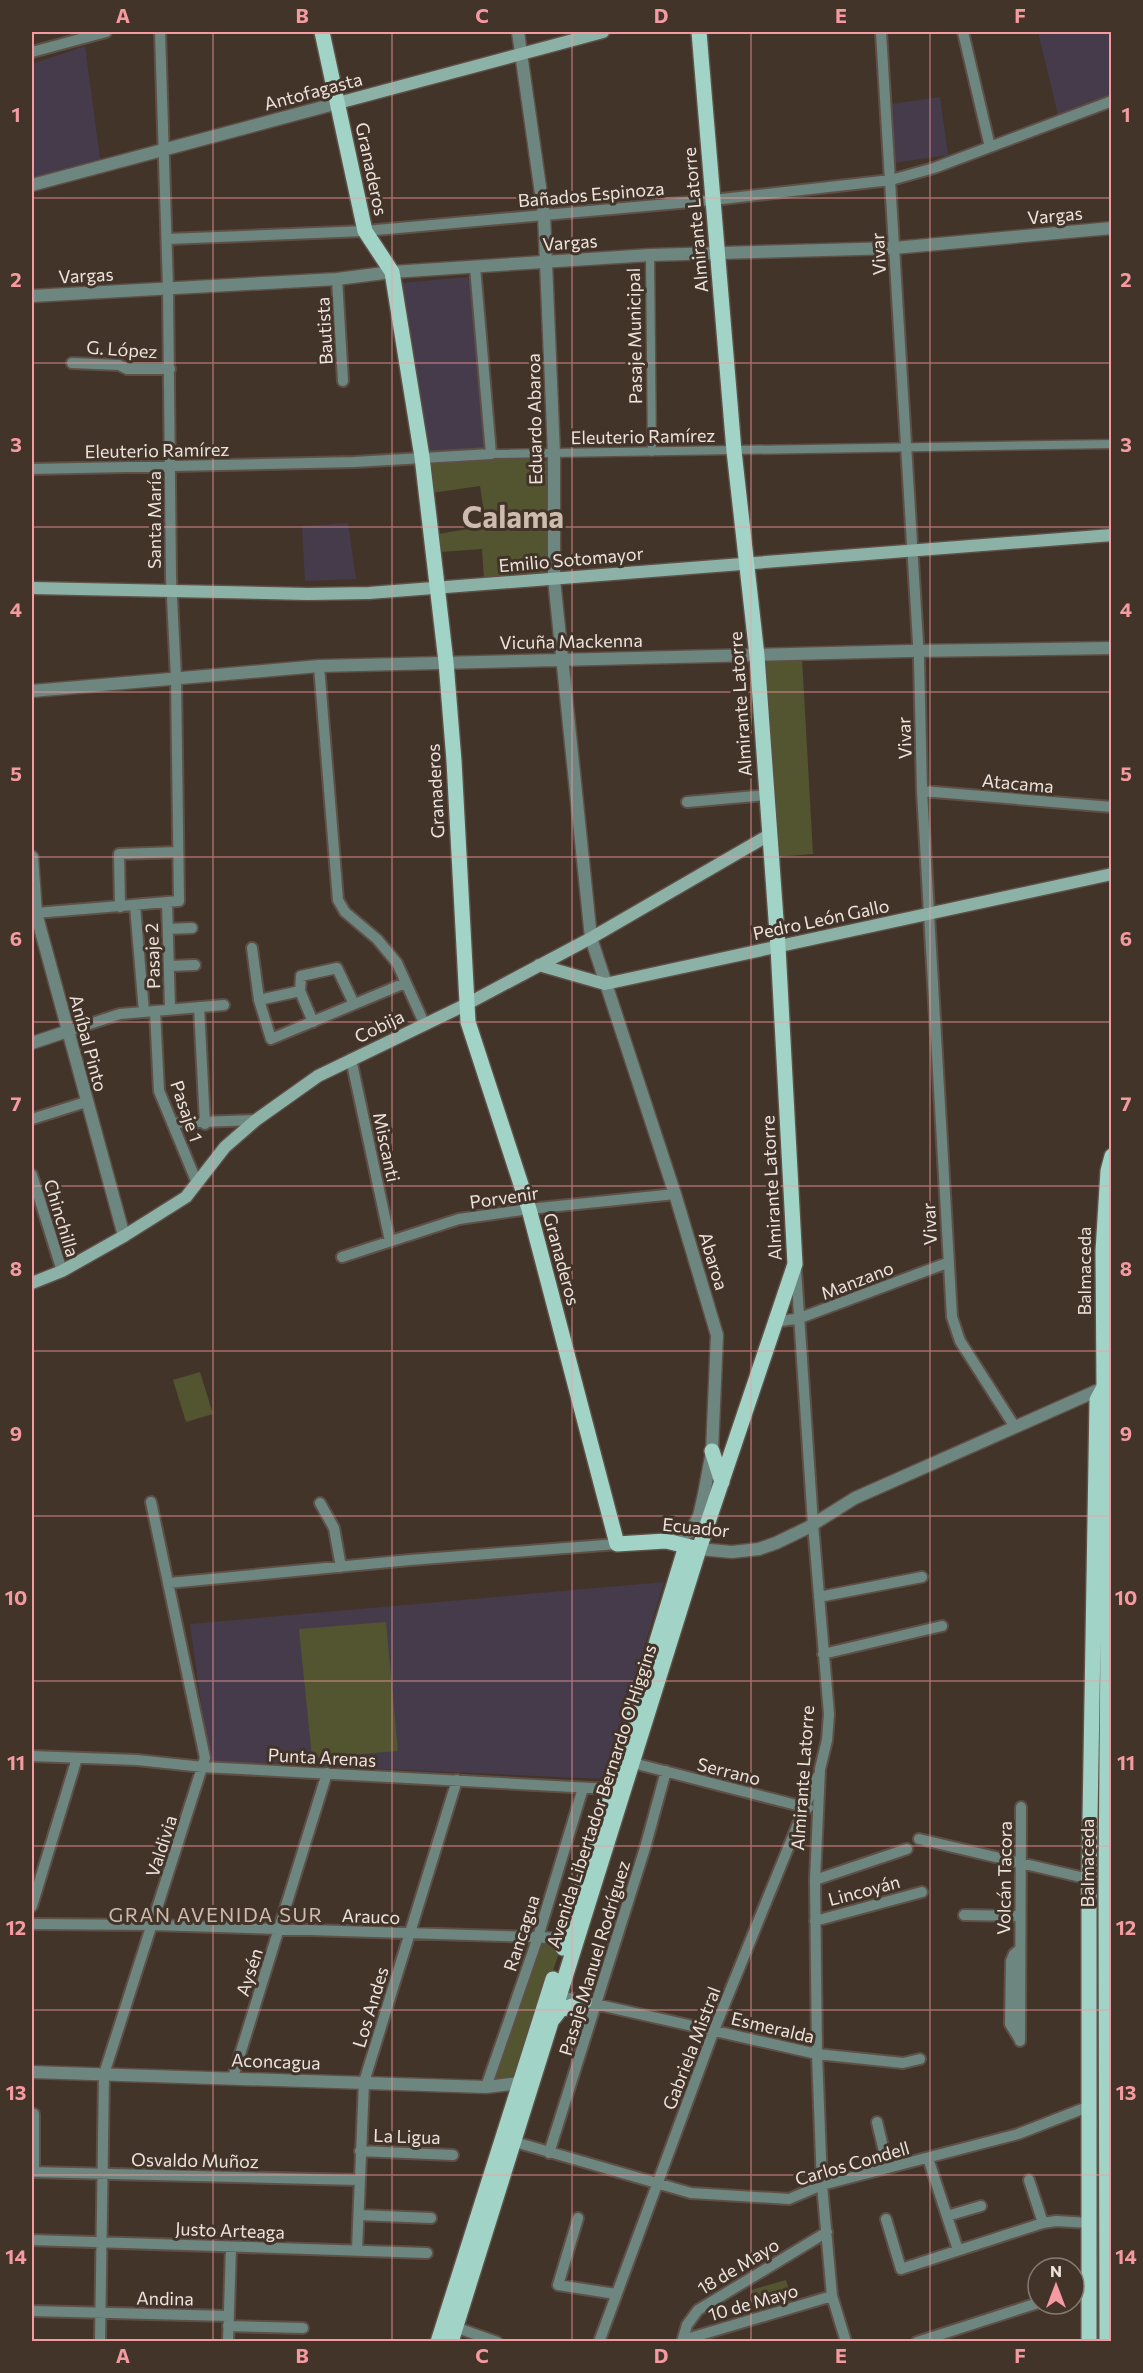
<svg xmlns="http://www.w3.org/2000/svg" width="1143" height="2373" font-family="Commissioner,sans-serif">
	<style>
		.education { fill: #463b4a }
		.park { fill: #525530 }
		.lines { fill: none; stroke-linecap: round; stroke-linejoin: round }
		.pedestrian-casing { stroke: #5e5047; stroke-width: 11 }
		.minor-casing { stroke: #5e5047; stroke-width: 14 }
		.tertiary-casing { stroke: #5e5047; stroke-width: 15 }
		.secondary-casing { stroke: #5e5047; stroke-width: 15 }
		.primary-casing { stroke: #5e5047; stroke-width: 18 }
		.pedestrian { stroke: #6e8680; stroke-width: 8 }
		.minor { stroke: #6e8680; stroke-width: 10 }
		.tertiary { stroke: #6e8680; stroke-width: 12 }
		.secondary { stroke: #8cb2a8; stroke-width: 12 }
		.primary { stroke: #a2d3c7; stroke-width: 15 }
		.grid { fill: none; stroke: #f49aa0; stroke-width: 1.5; stroke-opacity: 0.55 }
		.labels { text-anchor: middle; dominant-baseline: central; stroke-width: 6; stroke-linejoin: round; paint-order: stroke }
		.street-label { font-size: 18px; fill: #ede3dd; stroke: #43342a }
		.neighbourhood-label { font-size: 20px; letter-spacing: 1.5px; fill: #cebbaf; stroke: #43342a }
		.town-label { font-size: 30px; font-weight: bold; fill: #cebbaf; stroke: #43342a }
		.neatline { fill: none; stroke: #f49aa0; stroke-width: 2 }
		.grid-label { font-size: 20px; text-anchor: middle; font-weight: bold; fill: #f49aa0 }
	</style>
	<rect width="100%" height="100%" fill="#43342a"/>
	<path class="education" d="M1038,32H1111V94L1058,115Z
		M85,46L100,159L32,180V64Z
		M940,97L948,155L894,163L891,104Z
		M470,277L489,448L426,453L400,283Z
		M348,523L356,579L305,581L302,526Z
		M664,1582L604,1779L209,1761L190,1624Z"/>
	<path class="park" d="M542,458L548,462L549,570L542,575L484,579L482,549L440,552L438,534L486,526L480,486L431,493L427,460Z
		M802,658L813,854L775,857L761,659Z
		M200,1372L213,1414L186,1422L173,1380Z
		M386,1622L398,1751L312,1758L299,1629Z
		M538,1937L558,1942L560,1950L515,2083L486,2087Z
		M786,2280L792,2300L757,2311L751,2290Z"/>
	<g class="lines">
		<g class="pedestrian-casing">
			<path id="pedestrian" d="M650,255L652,452
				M491,454L1112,444"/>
		</g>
		<g class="minor-casing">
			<path id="minor" d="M881,32L919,659L922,791L952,1317L960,1341L1015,1427
				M963,32L990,147
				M32,52L106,32
				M167,239L365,231L713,200L891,180L934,168L1112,101
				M337,279L343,381
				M72,363L119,365L127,369H170
				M32,469L354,462L491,454L475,267
				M319,666L338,900L345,912L377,939L397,963L424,1023
				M922,791L1112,807
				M687,802L766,795
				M167,902L170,1009
				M135,906L144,1012
				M120,907L119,854L178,852
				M36,913L179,901L176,678L171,577L168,288L160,32
				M168,929L192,928
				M252,948L259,1000L271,1039L405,983
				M170,966L195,965
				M300,991L313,1022
				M259,1000L300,991L301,976L337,968L354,1004
				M199,1007L205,1124
				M155,1011L159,1091L197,1183
				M68,1031L120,1014L224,1005
				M351,1059L390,1241
				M32,1119L86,1102
				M172,1123L256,1120
				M32,1175L62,1271
				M342,1257L459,1219L529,1209L675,1194
				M796,1270L813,1524L829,1714L827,1740L820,1769L815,1880L817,2054L822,2185L832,2296L846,2342
				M776,1322L800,1318L947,1263
				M320,1503L334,1528L341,1567
				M169,1583L410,1560L617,1544
				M819,1597L922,1577
				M823,1654L942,1626
				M32,1756L137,1760L203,1767L610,1789
				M633,1763L808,1808
				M919,1839L1089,1879
				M815,1880L907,1849
				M32,1906L77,1758
				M964,1915L1020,1916
				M815,1921L922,1892
				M32,1924L153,1925L566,1938
				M1020,1949L1014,1954L1011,1961L1010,2024L1020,2040
				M555,1995L817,2054L903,2063L920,2059
				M1020,2041L1021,1807
				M233,2077L327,1773
				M486,2087L538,1937L583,1788
				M877,2122L888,2168
				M515,2142L691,2193L789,2199L822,2185L1018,2134L1090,2106
				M360,2151L453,2155
				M549,2153L645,1848L666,1771
				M928,2158L958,2250
				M32,2172L359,2180
				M34,2172V2114
				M359,2215L431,2218
				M947,2216L981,2206
				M578,2218L558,2285L616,2294
				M886,2219L901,2269L1043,2223L1029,2180
				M1043,2223L1056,2221L1089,2223
				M32,2240L427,2253
				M357,2250L364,2082L457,1780
				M1074,2292L1088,2287
				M32,2311L229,2316
				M228,2326L303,2328
				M455,2327L497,2342
				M683,2340L832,2296
				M100,2342L104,2074L205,1758L151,1502
				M228,2342L231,2247
				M599,2342L714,2030L817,1777
				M682,2342L687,2325L698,2310L827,2232
				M917,2342L1038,2303"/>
		</g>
		<g class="tertiary-casing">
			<path id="tertiary" d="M518,32L544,215L554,454V579L591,938L675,1194L717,1335L712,1451L704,1494L699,1516L691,1531L678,1538L666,1541
				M32,185L338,103
				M32,296L337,279L392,272L650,255L894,248L1112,228
				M32,691L319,666L908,651L1112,648
				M32,857L36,913L124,1236
				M32,1043L68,1031
				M699,1549L732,1552L759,1549L776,1543L807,1528L855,1498L1112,1384
				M32,2072L486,2087L519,2083"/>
		</g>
		<g class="secondary-casing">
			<path id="secondary" d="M338,103L603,32
				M32,588L308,594L369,593L1112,535
				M539,965L605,984L1112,874
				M32,1283L62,1271L124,1236L186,1197L225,1147L256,1120L318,1076L465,1005L591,938L769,835"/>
		</g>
		<g class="primary-casing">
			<path id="primary" d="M322,32L365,231L392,272L422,457L446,662L454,761L468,1022L529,1209L617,1544L666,1541L699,1549
				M1104,1387L1110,1396L1106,1883L1107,2342
				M712,1451L722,1482
				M563,1948L686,1546
				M553,2019L560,2010L584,2002
				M438,2342L553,1979
				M451,2342L699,1549L795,1264L778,947L757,656L734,451L699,32
				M1089,2342V1879L1097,1400L1104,1387L1103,1251L1108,1171L1112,1156"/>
		</g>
		<use href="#pedestrian" class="pedestrian"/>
		<use href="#minor" class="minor"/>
		<use href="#tertiary" class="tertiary"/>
		<use href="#secondary" class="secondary"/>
		<use href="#primary" class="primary"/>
	</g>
	<path class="grid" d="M213,32V2342M392,32V2342M572,32V2342M751,32V2342M930,32V2342M32,198H1112M32,363H1112M32,527H1112M32,692H1112M32,857H1112M32,1022H1112M32,1186H1112M32,1351H1112M32,1516H1112M32,1681H1112M32,1846H1112M32,2010H1112M32,2175H1112"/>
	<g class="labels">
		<g class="street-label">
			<text transform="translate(313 91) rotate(-15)">Antofagasta</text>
			<text transform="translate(372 169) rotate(78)">Granaderos</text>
			<text transform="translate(591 194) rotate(-5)">Bañados Espinoza</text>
			<text transform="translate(1055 215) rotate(-5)">Vargas</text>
			<text transform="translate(695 220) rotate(-95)">Almirante Latorre</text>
			<text transform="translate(570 242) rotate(-4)">Vargas</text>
			<text transform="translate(878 254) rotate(-93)">Vivar</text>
			<text transform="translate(86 275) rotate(-3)">Vargas</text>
			<text transform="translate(324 331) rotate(-93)">Bautista</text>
			<text transform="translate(634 336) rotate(-91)">Pasaje Municipal</text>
			<text transform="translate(122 349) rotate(4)">G. López</text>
			<text transform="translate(534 419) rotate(-91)">Eduardo Abaroa</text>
			<text transform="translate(643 436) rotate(-1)">Eleuterio Ramírez</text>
			<text transform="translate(157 450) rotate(-1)">Eleuterio Ramírez</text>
			<text transform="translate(154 520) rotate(-90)">Santa María</text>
			<text transform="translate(571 559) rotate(-5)">Emilio Sotomayor</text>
			<text transform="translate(571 641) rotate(-1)">Vicuña Mackenna</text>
			<text transform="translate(740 704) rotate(-94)">Almirante Latorre</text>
			<text transform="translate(904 738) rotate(-92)">Vivar</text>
			<text transform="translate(1018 783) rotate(5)">Atacama</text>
			<text transform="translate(435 791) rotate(-93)">Granaderos</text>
			<text transform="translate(821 919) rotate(-12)">Pedro León Gallo</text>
			<text transform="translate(152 956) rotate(-92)">Pasaje 2</text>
			<text transform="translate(379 1026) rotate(-26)">Cobija</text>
			<text transform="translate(89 1043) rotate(75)">Aníbal Pinto</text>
			<text transform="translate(187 1111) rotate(71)">Pasaje 1</text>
			<text transform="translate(387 1147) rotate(78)">Miscanti</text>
			<text transform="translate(771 1188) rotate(-93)">Almirante Latorre</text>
			<text transform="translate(504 1197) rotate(-8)">Porvenir</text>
			<text transform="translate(62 1218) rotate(73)">Chinchilla</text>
			<text transform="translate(929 1224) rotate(-93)">Vivar</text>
			<text transform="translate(562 1259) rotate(75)">Granaderos</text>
			<text transform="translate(714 1261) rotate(73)">Abaroa</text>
			<text transform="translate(1084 1271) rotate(-90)">Balmaceda</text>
			<text transform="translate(857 1280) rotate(-21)">Manzano</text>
			<text transform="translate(696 1527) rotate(6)">Ecuador</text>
			<text transform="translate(322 1757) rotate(3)">Punta Arenas</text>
			<text transform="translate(729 1771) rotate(14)">Serrano</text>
			<text transform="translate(802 1778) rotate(-86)">Almirante Latorre</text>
			<text transform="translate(601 1796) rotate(-72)">Avenida Libertador Bernardo O'Higgins</text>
			<text transform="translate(161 1846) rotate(-72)">Valdivia</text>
			<text transform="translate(1087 1863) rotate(-90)">Balmaceda</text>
			<text transform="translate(1004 1878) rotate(-89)">Volcán Tacora</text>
			<text transform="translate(864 1890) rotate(-15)">Lincoyán</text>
			<text transform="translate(371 1916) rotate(2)">Arauco</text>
			<text transform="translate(521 1933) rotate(-72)">Rancagua</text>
			<text transform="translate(594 1958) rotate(-73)">Pasaje Manuel Rodríguez</text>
			<text transform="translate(249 1972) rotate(-72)">Aysén</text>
			<text transform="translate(370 2007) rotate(-73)">Los Andes</text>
			<text transform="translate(773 2027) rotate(13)">Esmeralda</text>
			<text transform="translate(691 2048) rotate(-69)">Gabriela Mistral</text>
			<text transform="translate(276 2061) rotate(2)">Aconcagua</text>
			<text transform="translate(407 2136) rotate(2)">La Ligua</text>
			<text transform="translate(195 2160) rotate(1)">Osvaldo Muñoz</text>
			<text transform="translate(852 2163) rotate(-16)">Carlos Condell</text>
			<text transform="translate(230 2230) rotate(2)">Justo Arteaga</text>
			<text transform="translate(738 2266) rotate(-31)">18 de Mayo</text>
			<text transform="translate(165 2298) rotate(1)">Andina</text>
			<text transform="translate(753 2302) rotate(-16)">10 de Mayo</text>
		</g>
		<g class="neighbourhood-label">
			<text x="216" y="1914">GRAN AVENIDA SUR</text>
		</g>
		<g class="town-label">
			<text x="513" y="515">Calama</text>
		</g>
	</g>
	<rect width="1143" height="2373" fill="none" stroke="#43342a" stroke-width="66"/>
	<g transform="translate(1056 2286)"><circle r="28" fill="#43342a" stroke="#877a72" stroke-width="1.5"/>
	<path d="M0-4.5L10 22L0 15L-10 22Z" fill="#f49aa0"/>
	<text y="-9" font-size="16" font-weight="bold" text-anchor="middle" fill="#ede3dd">N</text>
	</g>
	<rect x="33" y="33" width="1077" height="2307" class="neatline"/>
	<g class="grid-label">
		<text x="123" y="23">A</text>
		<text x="302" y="23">B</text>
		<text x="482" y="23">C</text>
		<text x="661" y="23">D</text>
		<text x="841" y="23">E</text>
		<text x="1020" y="23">F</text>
		<text x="16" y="122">1</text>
		<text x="1126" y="122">1</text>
		<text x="16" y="287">2</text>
		<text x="1126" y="287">2</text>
		<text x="16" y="452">3</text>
		<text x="1126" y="452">3</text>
		<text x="16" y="617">4</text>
		<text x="1126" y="617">4</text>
		<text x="16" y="781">5</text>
		<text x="1126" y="781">5</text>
		<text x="16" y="946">6</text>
		<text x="1126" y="946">6</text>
		<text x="16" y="1111">7</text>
		<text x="1126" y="1111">7</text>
		<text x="16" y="1276">8</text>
		<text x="1126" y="1276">8</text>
		<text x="16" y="1441">9</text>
		<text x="1126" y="1441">9</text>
		<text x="16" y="1605">10</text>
		<text x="1126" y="1605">10</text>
		<text x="16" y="1770">11</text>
		<text x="1126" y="1770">11</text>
		<text x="16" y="1935">12</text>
		<text x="1126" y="1935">12</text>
		<text x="16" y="2100">13</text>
		<text x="1126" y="2100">13</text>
		<text x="16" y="2264">14</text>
		<text x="1126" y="2264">14</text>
		<text x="123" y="2363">A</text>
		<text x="302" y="2363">B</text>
		<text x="482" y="2363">C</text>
		<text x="661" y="2363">D</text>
		<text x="841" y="2363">E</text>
		<text x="1020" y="2363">F</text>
	</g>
</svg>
